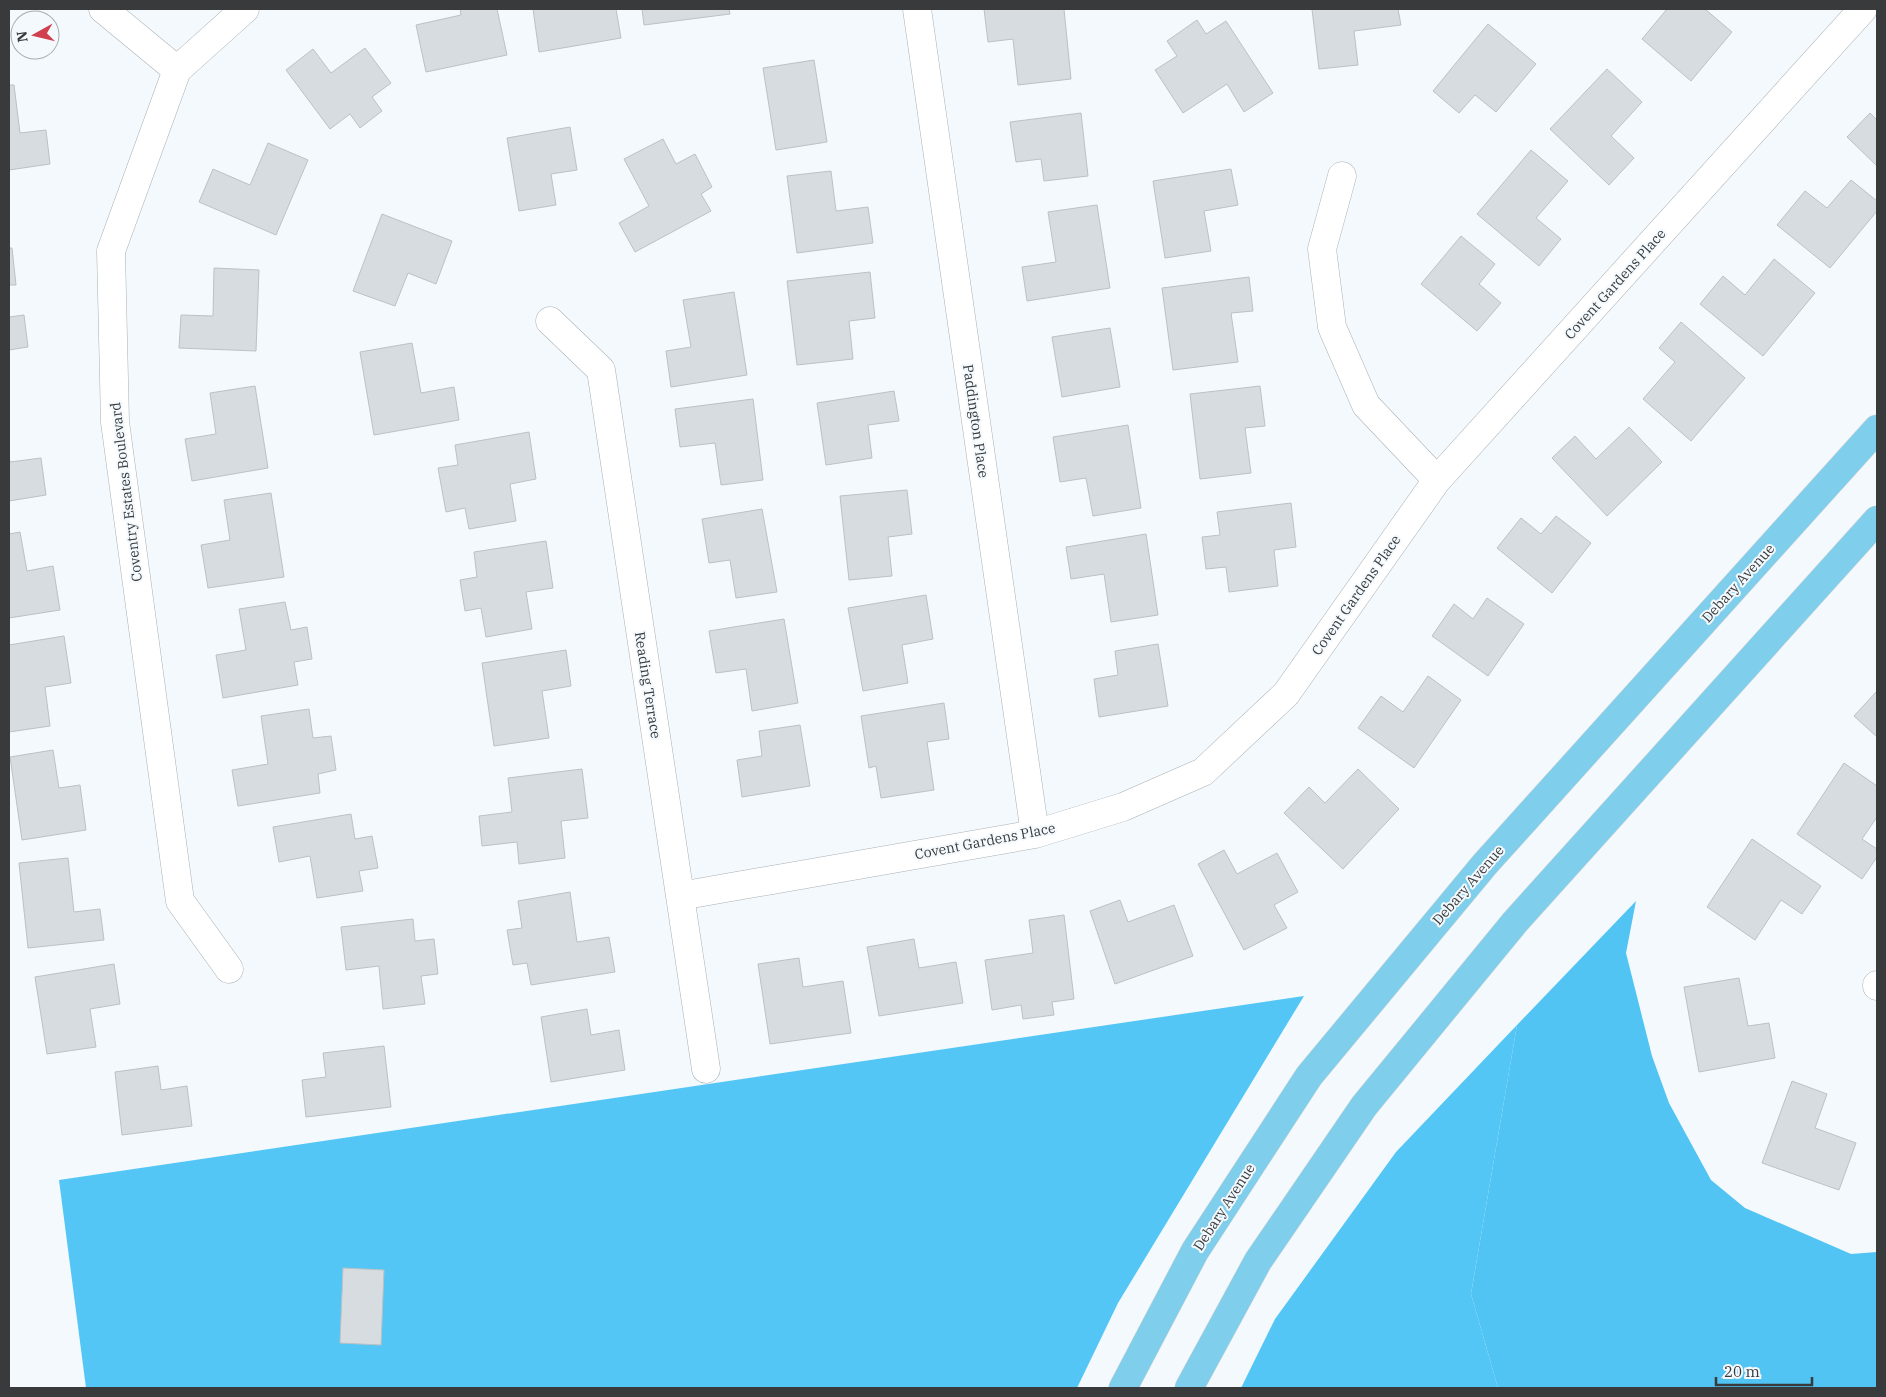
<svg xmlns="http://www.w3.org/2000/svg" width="1886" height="1397" font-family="'IBM Plex Serif',serif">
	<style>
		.forest { fill: #53c6f6 }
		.water { fill: #51c4f4 }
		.building { fill: #d6dcdf; stroke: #bbc1c4 }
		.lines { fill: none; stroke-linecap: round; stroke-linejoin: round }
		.minor-casing { stroke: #aab0b3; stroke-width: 29 }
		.major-casing { stroke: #d3d4d4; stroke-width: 29 }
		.minor { stroke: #fff; stroke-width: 28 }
		.major { stroke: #7eceec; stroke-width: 28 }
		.labels { text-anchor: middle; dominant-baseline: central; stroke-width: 4; stroke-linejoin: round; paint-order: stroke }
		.street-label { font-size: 14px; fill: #383a3c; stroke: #f3f9fd }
	</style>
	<rect width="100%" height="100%" fill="#f3f9fd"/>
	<path class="forest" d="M1304,996L1118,1303L1077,1388H86L59,1180Z
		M1517,1025L1471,1294L1498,1388H1241L1275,1319L1396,1152Z"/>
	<path class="water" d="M1636,901L1626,953L1652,1056L1669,1103L1711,1180L1745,1208L1851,1254L1877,1252V1388H1498L1471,1294L1517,1025Z"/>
	<path class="building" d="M460,9H497L507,55L426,72L416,25L461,15Z
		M533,9H616L621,38L539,52Z
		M642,9H729L730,14L644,25Z
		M984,9H1064L1071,79L1018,85L1013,39L988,42Z
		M1312,9H1398L1401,25L1354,31L1358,65L1319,69Z
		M1667,9H1705L1732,32L1691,81L1642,39Z
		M1197,20L1206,34L1226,21L1273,93L1244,112L1227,84L1183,113L1155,70L1177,56L1167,41Z
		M1488,24L1536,64L1496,112L1475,95L1459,113L1433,91Z
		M365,48L391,83L372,97L382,111L360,128L350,114L330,129L286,70L313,49L331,73Z
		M814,60L827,142L776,150L763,68Z
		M1607,69L1642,102L1611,136L1634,158L1609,185L1550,129Z
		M9,85H14L20,133L46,130L50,164L9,170Z
		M1081,113L1088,176L1044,181L1041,159L1016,162L1010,122Z
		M1870,113L1877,120V166L1847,137Z
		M570,127L577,170L551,174L556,205L519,211L507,138Z
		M663,139L676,164L695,154L712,187L701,194L711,211L635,252L619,223L649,206L624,159Z
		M268,143L308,160L276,235L199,202L213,169L250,185Z
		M1531,150L1568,181L1536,218L1561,239L1539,266L1477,214Z
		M1231,169L1238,205L1204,211L1211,251L1165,258L1153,181Z
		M831,171L836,211L868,207L873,243L797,253L787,176Z
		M1851,180L1877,201V211L1830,268L1777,225L1805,191L1827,208Z
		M1097,205L1110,288L1027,301L1022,267L1056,262L1048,212Z
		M382,214L452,241L436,284L408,273L395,306L353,291Z
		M1461,236L1495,264L1479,284L1501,303L1477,331L1421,284Z
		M9,248H12L16,285H9Z
		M1774,259L1815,293L1763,356L1700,304L1723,276L1745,295Z
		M214,268L259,270L256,351L179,348L181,315L213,316Z
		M870,272L875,318L849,321L853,359L797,365L787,281Z
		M1249,277L1253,311L1231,313L1238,362L1173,370L1162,288Z
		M734,292L747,375L671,387L666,351L691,347L683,300Z
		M24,315L28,347L9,350V317Z
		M1681,322L1745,378L1691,441L1643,399L1675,362L1659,348Z
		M1110,328L1120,387L1062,397L1052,337Z
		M412,343L421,393L454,387L459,420L374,435L360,352Z
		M255,386L268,468L192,481L185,439L216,434L210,393Z
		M1260,386L1265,426L1245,428L1251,473L1200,479L1190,394Z
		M894,391L899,421L868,425L872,458L826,465L817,403Z
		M753,399L763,480L721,485L715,443L680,447L675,409Z
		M1128,425L1141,508L1093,516L1086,478L1060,482L1053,437Z
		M1629,427L1662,462L1607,516L1552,458L1575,436L1596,459Z
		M529,432L536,479L510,484L516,521L469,529L465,508L446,512L438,468L458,465L455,445Z
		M9,456L10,462L41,458L46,495L9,501Z
		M907,490L912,534L888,537L892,576L849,580L840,496Z
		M271,493L284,577L208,588L201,545L230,540L224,500Z
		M1291,503L1296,547L1274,550L1278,586L1229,592L1226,567L1206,569L1202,537L1220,535L1217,512Z
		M762,509L777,592L736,598L730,560L709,563L702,519Z
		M1556,516L1591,543L1552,593L1497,548L1521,518L1541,534Z
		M20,532L27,571L53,566L60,610L9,618V534Z
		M1146,534L1158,615L1111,622L1104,574L1071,579L1066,547Z
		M546,541L553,588L526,592L532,629L486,637L481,608L465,611L460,580L477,577L474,552Z
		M926,595L933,639L902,645L908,683L863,691L848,608Z
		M1487,598L1524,624L1488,676L1432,636L1454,604L1473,619Z
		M285,602L291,630L307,627L312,659L294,662L298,685L223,698L216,655L246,650L239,609Z
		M784,619L798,703L752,711L746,669L716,673L709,631Z
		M64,636L71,683L45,687L50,726L9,732V645Z
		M1158,644L1168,706L1099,717L1094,679L1118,675L1115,651Z
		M566,650L571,686L542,691L549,738L494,746L482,663Z
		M1428,676L1461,700L1414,768L1358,728L1381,696L1403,712Z
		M1877,691V737L1854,716Z
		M944,703L949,739L927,742L934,790L881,798L876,766L869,768L861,716Z
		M309,709L313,738L331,736L336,770L318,774L320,793L238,806L232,770L268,764L261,716Z
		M800,725L810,786L742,797L737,760L762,756L759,731Z
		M53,750L59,788L80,785L86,830L22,840L10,757Z
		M1844,763L1877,786V817L1862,839L1877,849V857L1862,879L1797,834Z
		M582,769L588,818L561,821L565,858L519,864L517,842L482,846L479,816L512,812L508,778Z
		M1358,769L1399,809L1343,869L1284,813L1309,787L1325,803Z
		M351,814L355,839L372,836L378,868L359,871L363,891L317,898L310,856L279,862L273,827Z
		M1752,839L1821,886L1802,914L1781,900L1755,940L1707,907Z
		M1224,850L1237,874L1277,853L1298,892L1274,905L1287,928L1244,950L1198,864Z
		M68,858L74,912L100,909L104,940L28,948L19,863Z
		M570,892L577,942L609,937L615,972L531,985L527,963L513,965L507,930L522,928L518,901Z
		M1120,900L1128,922L1174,905L1193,956L1115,984L1090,911Z
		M1064,915L1074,999L1052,1002L1054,1015L1023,1019L1021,1005L992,1010L985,960L1033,953L1029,920Z
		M413,919L415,941L434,939L438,974L421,976L425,1004L383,1009L379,966L346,970L341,927Z
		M914,939L919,968L956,962L963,1003L879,1016L867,947Z
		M799,958L803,987L843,981L851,1033L770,1044L758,964Z
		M114,964L120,1004L90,1009L96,1047L47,1054L35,977Z
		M1739,978L1748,1026L1769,1023L1775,1058L1699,1072L1684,987Z
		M587,1009L591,1035L619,1030L625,1070L551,1082L541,1017Z
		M384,1046L391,1107L306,1117L302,1080L326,1077L323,1053Z
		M158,1066L161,1090L187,1086L192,1126L122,1135L115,1072Z
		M1792,1081L1827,1094L1815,1128L1856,1143L1839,1190L1762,1163Z
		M343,1268L384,1270L381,1345L340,1343Z"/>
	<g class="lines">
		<g class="minor-casing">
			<path id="minor" d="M103,9L177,70
				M917,9L1035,834
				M1342,176L1322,249L1332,327L1366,405L1437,480
				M550,321L601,370L706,1069
				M680,896L1035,834L1123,807L1203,772L1286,694L1437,480L1863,9
				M229,969L180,901L115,422L111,251L177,70L245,9
				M1877,986V985"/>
		</g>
		<g class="major-casing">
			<path id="major" d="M1123,1388L1195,1251L1309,1076L1485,864L1877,429
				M1189,1388L1258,1261L1364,1106L1515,922L1877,520"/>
		</g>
		<use href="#minor" class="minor"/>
		<use href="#major" class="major"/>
	</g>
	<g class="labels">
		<g class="street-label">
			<text transform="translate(1615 284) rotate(-48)">Covent Gardens Place</text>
			<text transform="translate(976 421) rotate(82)">Paddington Place</text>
			<text transform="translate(126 492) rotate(-97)">Coventry Estates Boulevard</text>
			<text transform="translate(1738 583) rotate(-48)">Debary Avenue</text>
			<text transform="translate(1356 595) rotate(-55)">Covent Gardens Place</text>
			<text transform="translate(648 685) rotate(81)">Reading Terrace</text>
			<text transform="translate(985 841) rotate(-11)">Covent Gardens Place</text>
			<text transform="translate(1468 885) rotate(-49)">Debary Avenue</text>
			<text transform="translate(1224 1207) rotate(-57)">Debary Avenue</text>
		</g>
	</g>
	<rect width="1886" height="1397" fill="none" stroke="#383a3c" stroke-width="20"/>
	<g transform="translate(35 35) rotate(262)"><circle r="24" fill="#f3f9fd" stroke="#a8adb0"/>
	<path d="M0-4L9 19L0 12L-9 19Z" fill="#d0404f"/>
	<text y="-8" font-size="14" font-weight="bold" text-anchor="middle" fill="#383a3c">N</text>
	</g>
	<path d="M1716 1377v8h96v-8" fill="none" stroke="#383a3c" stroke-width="2.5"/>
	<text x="1724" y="1377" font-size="15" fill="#383a3c" stroke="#f3f9fd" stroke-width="4" paint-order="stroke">20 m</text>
</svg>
